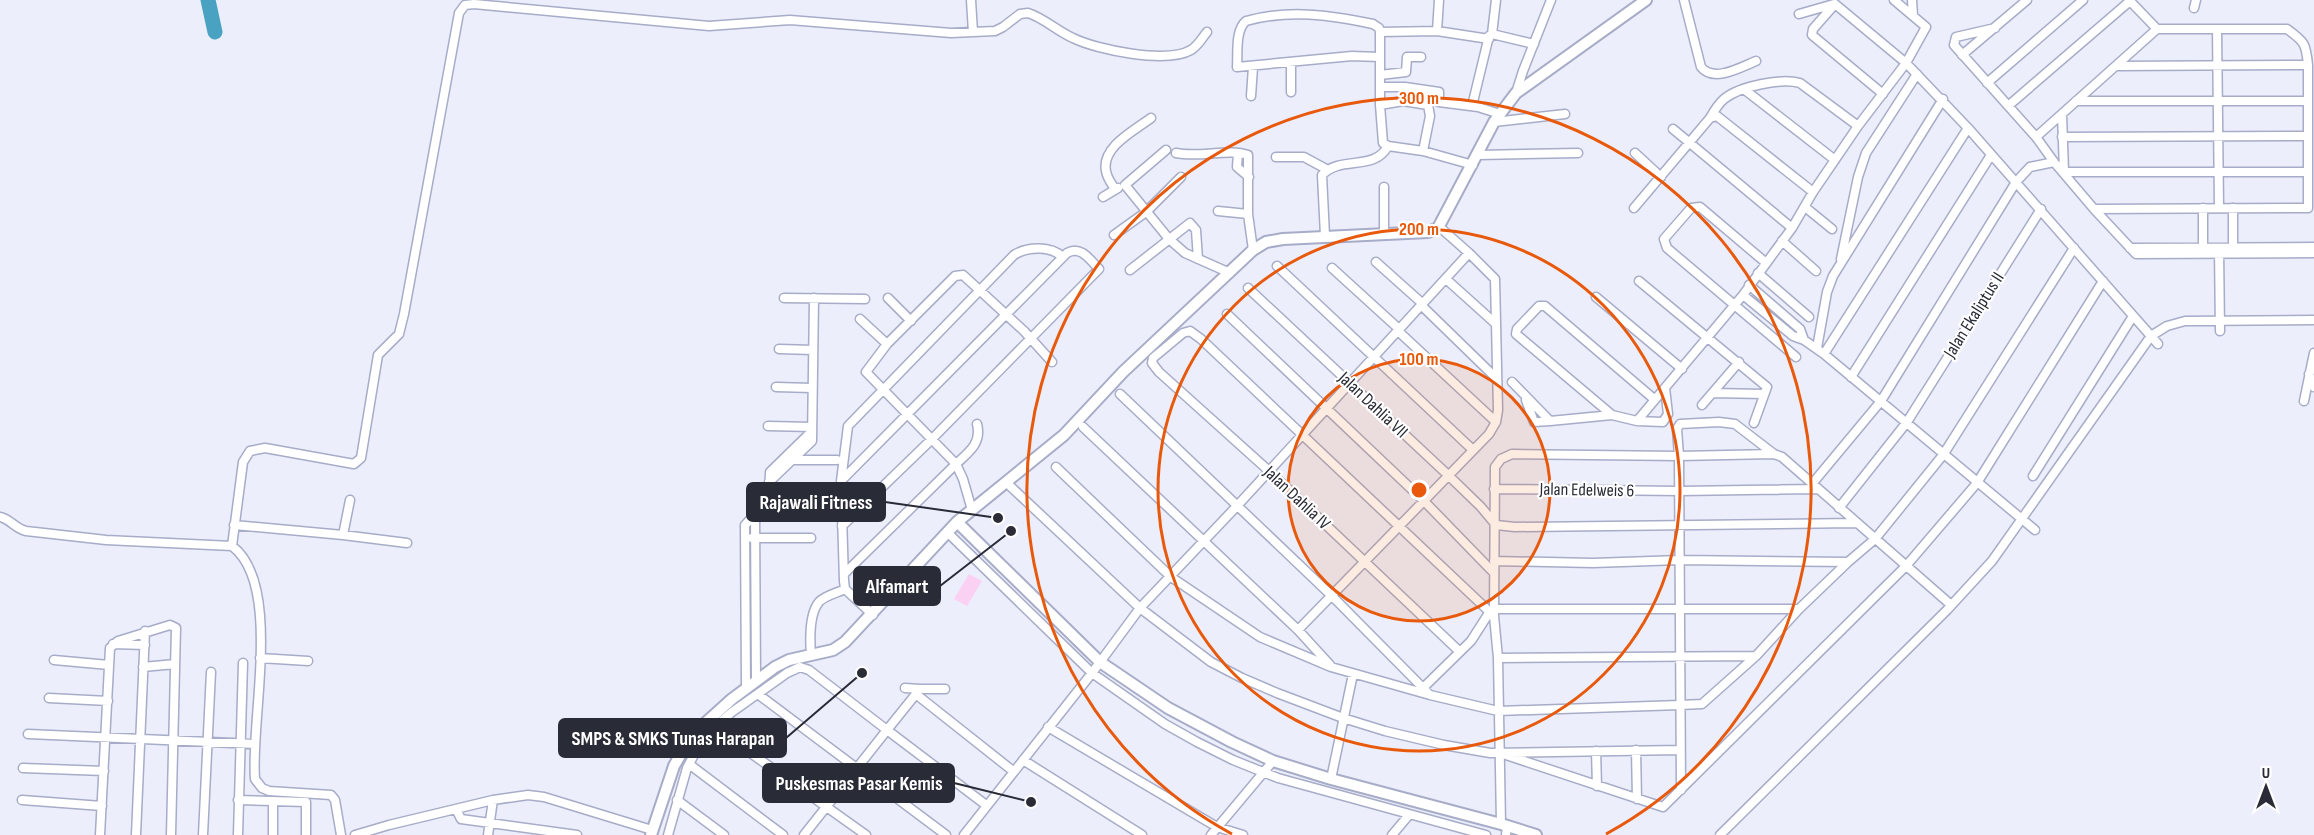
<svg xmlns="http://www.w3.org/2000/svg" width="2314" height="835" font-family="'Sofia Sans Condensed',sans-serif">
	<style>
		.grass { fill: #fad0f3 }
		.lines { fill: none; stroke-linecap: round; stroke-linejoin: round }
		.river { stroke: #49a2c2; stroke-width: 15 }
		.minor-casing { stroke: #a7acc8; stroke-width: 11 }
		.tertiary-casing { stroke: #a7acc8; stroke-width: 14 }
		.minor { stroke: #fff; stroke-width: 8 }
		.tertiary { stroke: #fff; stroke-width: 10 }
		.ring { fill: none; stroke: #e8590c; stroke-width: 3 }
		.labels { text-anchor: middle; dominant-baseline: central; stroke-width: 4.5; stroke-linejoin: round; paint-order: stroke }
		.street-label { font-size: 18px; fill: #292b36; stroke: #fff }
		.centre { fill: #e8590c; stroke: #fff; stroke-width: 3 }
		.ring-label { font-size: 18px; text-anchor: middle; font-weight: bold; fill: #e8590c; stroke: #fff; stroke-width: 4.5; stroke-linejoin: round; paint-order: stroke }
		.leader { fill: none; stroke: #292b36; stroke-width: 2 }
		.callout-dot { fill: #292b36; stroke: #fff; stroke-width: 2 }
		.callout { fill: #292b36; stroke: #292b36; stroke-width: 2 }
		.callout-label { font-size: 20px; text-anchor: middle; font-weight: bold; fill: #fff }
	</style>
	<rect width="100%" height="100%" fill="#eceefb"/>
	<path class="grass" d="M969,574L982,581L967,606L954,599Z"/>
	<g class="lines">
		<path class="river" d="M208,0L215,32"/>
		<g class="minor-casing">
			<path id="minor" d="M971,0L973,32
				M1496,0L1492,34L1534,44
				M1684,0L1701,67C1714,83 1741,67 1756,61
				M1912,0L1913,15
				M1835,4L1906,63L1926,27L1894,0
				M1835,4L1813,29L1812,35L1883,94
				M2194,8L2196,0
				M1799,14L1834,4
				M1995,28L1956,37L1954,45L2036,137L2054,162L2094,209L2136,254L2314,253
				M2217,30L2219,208
				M1437,31L1439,0
				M1380,32L1437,31L1489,39
				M1962,55L2027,0
				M1379,57L1352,56L1237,67C1238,53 1235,30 1246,21C1289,9 1330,15 1373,24L1379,28L1380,32V105L1383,143L1388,146L1423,151L1473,165
				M1291,63V92
				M2116,66L2308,65
				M1380,75L1406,72L1407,57H1421
				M1987,83L2083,0
				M1380,87H1405L1439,92V102L1478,107L1500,114
				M1745,90L1835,160
				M1516,93L1523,71L1551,0
				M1251,96L1253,67
				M2076,101H2308
				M1380,105L1403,101L1428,105L1430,116L1423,151
				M1472,106L1489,36
				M2008,106L2130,1
				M2062,114L2064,172H2308
				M1710,118C1714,111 1718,104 1724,99C1740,86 1781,78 1800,83L1858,126
				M1494,122L1565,114
				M1673,129L1792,228
				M2036,137L2157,29
				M2062,137L2308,136
				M1166,150L1125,185L1169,239L1185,253L1230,273
				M1176,153C1200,158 1229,148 1248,155V214L1218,211
				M1238,153L1237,167L1249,177
				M1635,153L1661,177
				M1478,155L1578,153
				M1276,157H1304L1328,170
				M1115,189C1111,183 1107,178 1106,171C1101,147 1135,130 1151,118
				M1103,197L1118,188
				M1805,207L1832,229
				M1634,208L1710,118L1717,116L1813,192
				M2203,208V252
				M2233,208V252
				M2094,209L2308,208V65C2306,44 2305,42 2287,29H2157L2129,0
				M1248,214L1253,250
				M1384,233V187
				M1114,235L1146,212L1181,177
				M1325,236L1322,175C1341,155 1374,172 1388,146
				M1782,241L1816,271
				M2130,248L2314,247
				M2219,248L2220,331
				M1469,253L1495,279L1498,410L1496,422
				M1841,259L1858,177L1866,153L1917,74
				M1376,262L1423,304
				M1765,262L1700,207L1691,208L1664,239L1667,248L1796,357
				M1277,266L1473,450
				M1332,268L1399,329
				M1130,270L1190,223L1196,230L1198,259
				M1758,273L1809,317
				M1446,279L1496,324
				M1639,281L1767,387L1754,423
				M1749,285L1800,329L1804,340
				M1248,288L1448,475L1481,507L1496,525L1515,527L1856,523
				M1743,295L1793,336L1804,340L1824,354L2035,530
				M1596,297L1682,369
				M784,298L865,299
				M888,298L911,321
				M1421,305L1497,379
				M1227,314L1424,501L1494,573
				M860,319L887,344
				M1817,348L1827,292L1833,276L1943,99
				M779,349L813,350
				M1824,354L1968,128
				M2309,374L2314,387
				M1851,377L1991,155
				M1512,382L1550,421L1612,415L1637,421L1663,422L1668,414L1665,388
				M776,387L812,388
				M1713,393L1764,394
				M1120,394L1332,596L1430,695
				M1526,400L1534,422L1550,421
				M2304,401L2314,353
				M1702,405L1739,362
				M1612,415L1516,334L1517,329L1539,306H1545L1654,399
				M1637,421L1743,295L1792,228L1813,192L1858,126L1906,63L1968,128L2158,344
				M977,424C982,443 969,452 956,464L866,372L887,344L955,276L963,275L1024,331L1052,362
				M768,426L812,427
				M1083,427L1298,630L1489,434L1496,422L1398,331
				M793,460H837
				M1056,467L1171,577L1260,637L1331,667L1430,695L1498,711L1680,705L1702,704L1756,656
				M2033,476L2133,316
				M841,481L1067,253C1081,245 1090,260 1099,269L932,439L842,526
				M769,482L812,441L814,298
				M1812,484L1881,401L2016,182L2030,167L2054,162
				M1010,486L1140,608L1211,662L1242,678L1277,693L1343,718L1385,731L1444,745L1490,753L1680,750
				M1494,489L1680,491L1818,489
				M769,499L770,472L812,431
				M1839,508L1907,422L2041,209
				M755,514L756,680
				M0,517C10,519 16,529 26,531L106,540L232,546C283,584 250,721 255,779L262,788L269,791L331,795L335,800L341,835
				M234,525L343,535L407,543
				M947,532L1092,673L1165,724L1197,742L1233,760L1278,778L1486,835
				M343,535L350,500
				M752,538H811
				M232,546L243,462L250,451L265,448L354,464L361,458L378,355L399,334L404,314L459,13L465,5L474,4L709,26L790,20L951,33L995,31L1003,27L1020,14L1028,13C1044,18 1057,31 1073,38C1097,50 1167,64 1191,50C1198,46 1202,38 1207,32
				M1494,561L1593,563L1680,560L1848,562
				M844,574L956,464L963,479L972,510
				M1495,609H1799
				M873,615L845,589L844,581L841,481L848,426L1014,255C1028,246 1051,246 1063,257
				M1298,630L1330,665
				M113,644L145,645
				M1459,651L1269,471L1159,372L1152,363L1153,358L1183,333L1190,331L1201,339L1494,616
				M811,655C810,642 809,614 819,602C824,596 837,593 845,589
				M260,658L308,661
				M1498,658L1756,656L1799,609L1848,562L1875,539L1943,455L2074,248
				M54,660L109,665
				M143,667L175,664
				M1424,687L1471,641L1489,613
				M746,688L745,525L769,499H837
				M905,688L920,689
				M945,689H920L887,730L986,805
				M759,695L946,835
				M917,695L1013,771
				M49,698L108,701
				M714,727L866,835
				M1048,727L1217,827L1243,835
				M28,734L255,744
				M1636,750L1637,799
				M1596,751L1597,786
				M1500,753L1663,807L1906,566L1977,483L2103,281
				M1023,760L1142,835
				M689,764L783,835
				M23,768L104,771
				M1331,779L1353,674
				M1681,790L1679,456L1677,429L1680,424L1719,422L1735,424L1774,454L1782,457L1950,604
				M22,800L102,806
				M238,800L306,802V835
				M677,800L724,835
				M456,809L461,819L577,835
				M1501,824L1498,658L1494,616L1495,467L1501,459L1512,454L1679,456L1774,454
				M100,835L110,648L118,641L170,625L176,628L171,835
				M136,835L145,631
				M203,835L211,672
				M238,835L243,663
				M273,835V801
				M355,835L389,825L493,800L528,795L544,797L652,830
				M488,835L493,800
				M668,835L687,768L704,736L732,712L787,673L800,667L809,670L887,730L804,835
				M964,835L1092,673L1140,608L1237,506L1469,253L1443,230L1438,228
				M1211,835L1273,761
				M1392,835L1409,815
				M1506,835L1507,826
				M1720,835L1947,610L1992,561L2151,336L2167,326L2185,321L2314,320"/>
		</g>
		<g class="tertiary-casing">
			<path id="tertiary" d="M957,522L1100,662L1168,708L1232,742L1273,761L1331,779L1501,824L1536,835
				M651,835L674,766L691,736L732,699L775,667L789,660L833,650L845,642L957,522L1064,435L1123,372L1253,250L1266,242L1283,239L1428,232L1438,228L1494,122L1516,93L1646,0"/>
		</g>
		<use href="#minor" class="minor"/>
		<use href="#tertiary" class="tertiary"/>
	</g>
	<circle cx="1419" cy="490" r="131" fill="#e8590c" fill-opacity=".12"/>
	<g class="ring">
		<circle cx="1419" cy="490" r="131"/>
		<circle cx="1419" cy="490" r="261"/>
		<path d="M1232 834A392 392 0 1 1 1606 834"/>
	</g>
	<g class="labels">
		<g class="street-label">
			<text transform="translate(1974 315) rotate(-58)">Jalan Ekaliptus II</text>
			<text transform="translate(1373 405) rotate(43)">Jalan Dahlia VII</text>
			<text transform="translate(1587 490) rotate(1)">Jalan Edelweis 6</text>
			<text transform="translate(1297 498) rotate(43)">Jalan Dahlia IV</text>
		</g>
	</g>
	<circle cx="1419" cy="490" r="9" class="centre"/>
	<g class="ring-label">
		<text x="1419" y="104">300 m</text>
		<text x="1419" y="235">200 m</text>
		<text x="1419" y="365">100 m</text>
	</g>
	<path class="leader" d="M998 518L885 502M1011 531L940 586M862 673L786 738M1031 802L954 783"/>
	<g class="callout-dot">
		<circle cx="998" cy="518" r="6"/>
		<circle cx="1011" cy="531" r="6"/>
		<circle cx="862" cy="673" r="6"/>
		<circle cx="1031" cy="802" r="6"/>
	</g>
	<g class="callout">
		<rect x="747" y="483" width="138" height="38" rx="6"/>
		<rect x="854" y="567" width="86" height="38" rx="6"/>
		<rect x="559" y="719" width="227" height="38" rx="6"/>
		<rect x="763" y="764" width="191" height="38" rx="6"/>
	</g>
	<g class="callout-label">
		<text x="816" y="509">Rajawali Fitness</text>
		<text x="897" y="593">Alfamart</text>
		<text x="673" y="745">SMPS &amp; SMKS Tunas Harapan</text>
		<text x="859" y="790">Puskesmas Pasar Kemis</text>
	</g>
	<g transform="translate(2266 787)" stroke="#ffffff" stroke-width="4.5" paint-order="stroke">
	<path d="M0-4.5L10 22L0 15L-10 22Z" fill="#292b36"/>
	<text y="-9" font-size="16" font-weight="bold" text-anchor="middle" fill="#292b36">U</text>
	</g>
</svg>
